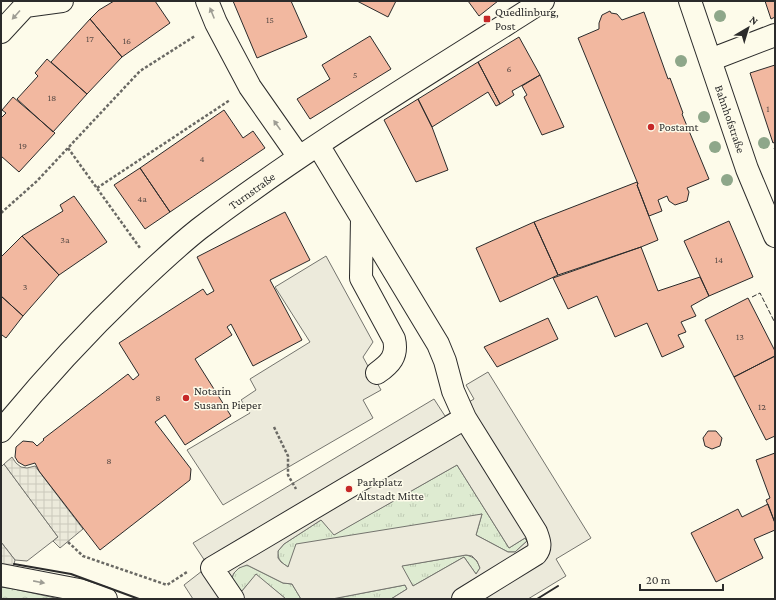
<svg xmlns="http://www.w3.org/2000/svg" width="776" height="600" font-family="'Crimson Pro',serif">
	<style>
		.grass { fill: url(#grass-tufts); stroke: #74746e }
		.forest { fill: url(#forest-crowns); stroke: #74746e }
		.parking { fill: #eceadb; stroke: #74746e; fill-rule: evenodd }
		.plaza { fill: url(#plaza-grid); stroke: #74746e }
		.building { fill: #f2b8a0; stroke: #2b2b2b }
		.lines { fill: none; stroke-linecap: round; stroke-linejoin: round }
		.minor-casing { stroke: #2b2b2b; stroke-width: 24 }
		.path { stroke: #6a6964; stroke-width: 2.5; stroke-dasharray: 3 2; stroke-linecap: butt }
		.minor { stroke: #fdfbea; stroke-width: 22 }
		.fence { stroke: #2b2b2b; stroke-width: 1; stroke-dasharray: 5 2; stroke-linecap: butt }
		.wall { stroke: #2b2b2b; stroke-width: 2 }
		.tree { fill: #8ea78a }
		.oneway { fill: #9e9d94 }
		.poi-dot { fill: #c62828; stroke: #fdfbea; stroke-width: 1.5 }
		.labels { text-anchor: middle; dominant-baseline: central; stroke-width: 3; stroke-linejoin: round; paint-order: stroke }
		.number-label { font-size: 10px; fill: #5d4e48 }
		.poi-label { font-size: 12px; fill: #2b2b2b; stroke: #fdfbea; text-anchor: start }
		.street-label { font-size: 12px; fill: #2b2b2b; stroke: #fdfbea }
	</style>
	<defs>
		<pattern id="grass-tufts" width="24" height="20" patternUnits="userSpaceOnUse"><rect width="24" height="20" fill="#deebd1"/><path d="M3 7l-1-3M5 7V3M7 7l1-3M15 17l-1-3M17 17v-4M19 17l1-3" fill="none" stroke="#bfcab4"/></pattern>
		<pattern id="forest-crowns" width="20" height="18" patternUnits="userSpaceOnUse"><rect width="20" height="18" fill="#deebd1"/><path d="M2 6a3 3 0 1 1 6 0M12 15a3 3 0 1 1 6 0" fill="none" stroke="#bfcab4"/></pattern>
		<pattern id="plaza-grid" width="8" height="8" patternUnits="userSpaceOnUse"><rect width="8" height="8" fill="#eceadb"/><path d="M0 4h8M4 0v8" fill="none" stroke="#cbc9bc"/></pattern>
	</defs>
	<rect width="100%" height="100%" fill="#fdfbea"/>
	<path class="grass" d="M457,465L509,548L525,538L527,541L515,552H508L476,535L482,514L289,567C282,564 277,559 278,551L284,544L321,520L335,534Z
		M466,555C474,557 477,560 480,568L476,574L464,557L413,586L401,566Z
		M247,565L283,583L292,584L301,599H286L256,575L242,591L235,584L232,577C235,570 240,566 247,565Z
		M405,585L407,589L391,599H332Z"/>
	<path class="forest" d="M1,587L14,589L60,599H1Z"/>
	<path class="parking" d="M326,256L373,342L363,357L381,390L363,400L373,418L223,505L187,450L250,413L241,400L256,390L250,379L310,342L275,287Z
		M488,372L591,538L556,559L566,576L528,599H391L407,589L405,585L332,599H301L292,584L283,583L247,565L239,568L234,573L232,577L235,584L242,591L256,574L286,599H193L184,585L202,571L205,561L193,543L434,399L445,416L474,399L466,385ZM457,465L509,548L525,538L527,541L515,552H508L476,535L482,514L296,544L288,567L281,562L278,558V551L284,544L321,520L334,535ZM466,555L472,556L477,561L480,568L476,574L464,557L413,586L402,566Z
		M4,464L58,537L27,561L15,560L1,542V467Z"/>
	<path class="plaza" d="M12,457L16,463L21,467L27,468L35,466L83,529L60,548L53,541L58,537L4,464Z
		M1,542L15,560L13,568L1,566Z"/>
	<path class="building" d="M114,1H155L170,23L122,57L90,19L99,10Z
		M233,1H291L307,37L257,58Z
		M357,1H396L388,17Z
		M468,1H498L479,16Z
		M765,1H775V17L771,19Z
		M610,11L611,13L617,14L622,20L644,12L668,79L670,78L683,113L682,114L709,179L687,188L689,192L687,201L675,205L669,201L667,196L658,200L662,211L649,216L637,185L638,184L578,38L599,29V23L602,15Z
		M90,19L122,57L87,94L51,62Z
		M370,36L391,69L310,119L297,99L330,79L322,65Z
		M519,37L540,75L512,91L514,95L500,104L478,62Z
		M47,59L87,94L53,132L17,99L38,76L35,73Z
		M478,62L500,104L496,106L488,92L432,127L418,99Z
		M775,65V142L773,143L750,73Z
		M540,75L564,127L542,135L524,97L527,95L522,86Z
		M13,97L55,133L19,172L1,156V118L6,113L2,110Z
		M418,99L432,127L448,170L416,182L384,120Z
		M224,110L243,138L253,131L265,148L170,212L140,168Z
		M140,168L170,212L145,229L114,185Z
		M637,182L638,184L637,185L658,240L641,247L558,275L534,222Z
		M74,196L107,242L59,275L22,236L63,211L60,205Z
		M285,212L310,260L270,280L302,340L253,366L231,324L227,327L232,335L195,359L231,416L185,445L165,415L155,422L191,469L190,480L100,550L39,471L35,463L25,466L18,462L15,457L16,447L23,441L33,442L37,446L44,440L43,439L128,374L133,380L139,375L119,343L203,289L207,295L214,291L197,257Z
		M729,221L753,277L709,296L684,241Z
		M534,222L558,275L500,302L476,248Z
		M22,236L59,275L23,316L1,296V257Z
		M641,247L658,291L700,277L709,296L691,306L696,316L681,322L686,332L678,335L684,347L662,357L647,323L615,337L597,296L568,309L553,278Z
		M1,296L23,316L6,338L2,335L1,336Z
		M748,298L775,351V356L734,377L705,320Z
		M548,318L558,339L497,367L484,347Z
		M775,356V436L766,440L734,377Z
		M708,431H716L722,438L720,446L712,449L705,446L703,438Z
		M775,453V523L766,500L770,498L756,460Z
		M768,504L775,523V530L754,539L763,558L716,582L691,533L738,509L742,517Z"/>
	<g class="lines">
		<g class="minor-casing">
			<path id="minor" d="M207,1L216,23L250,87L299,157
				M690,1L747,169L775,236
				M1,32L25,6L62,1
				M710,60L775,35
				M318,145L362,218L361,278L394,339C398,356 390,364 377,373
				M362,218L438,344L445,361L453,391L465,418L536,532C539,540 542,547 536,554L463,599
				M1,431C42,381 85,334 131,290C153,269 175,248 199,229C308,146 427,75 543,1
				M1,575L79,590L106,599
				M233,599L212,568L465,418"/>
		</g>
		<path class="path" d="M68,148L140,248
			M97,188L230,100
			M1,213L37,181L140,71L195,36
			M274,427L288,456V475L296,489
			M68,542L83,556L167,585L187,572"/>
		<use href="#minor" class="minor"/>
		<path class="fence" d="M774,148L775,150
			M752,297L760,293L775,323"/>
		<path class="wall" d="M14,564L71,574L139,599
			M537,599L558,586"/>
	</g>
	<g class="tree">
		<circle cx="720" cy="16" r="6"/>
		<circle cx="681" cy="61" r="6"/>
		<circle cx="704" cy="117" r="6"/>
		<circle cx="764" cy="143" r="6"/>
		<circle cx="715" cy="147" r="6"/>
		<circle cx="727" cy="180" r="6"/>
	</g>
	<defs><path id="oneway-solid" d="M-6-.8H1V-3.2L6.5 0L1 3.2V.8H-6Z"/></defs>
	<g class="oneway">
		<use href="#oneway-solid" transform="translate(212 13) rotate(-112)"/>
		<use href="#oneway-solid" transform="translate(16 15) rotate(132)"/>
		<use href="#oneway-solid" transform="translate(277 125) rotate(-125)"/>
		<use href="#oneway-solid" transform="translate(39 582) rotate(11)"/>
	</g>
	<g class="poi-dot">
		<rect x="483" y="15" width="8" height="8" rx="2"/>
		<circle cx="651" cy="127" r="4"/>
		<circle cx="186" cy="398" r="4"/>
		<circle cx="349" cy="489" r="4"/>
	</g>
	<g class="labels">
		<g class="number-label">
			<text x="270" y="19">15</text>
			<text x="90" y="38">17</text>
			<text x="127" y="40">16</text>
			<text x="509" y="68">6</text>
			<text x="355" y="74">5</text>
			<text x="52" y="97">18</text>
			<text x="768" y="108">1</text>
			<text x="23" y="145">19</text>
			<text x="202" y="158">4</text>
			<text x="142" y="198">4a</text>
			<text x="65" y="239">3a</text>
			<text x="719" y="259">14</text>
			<text x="25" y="286">3</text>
			<text x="740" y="336">13</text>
			<text x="158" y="397">8</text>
			<text x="762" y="406">12</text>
			<text x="109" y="460">8</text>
		</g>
		<g class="poi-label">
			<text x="495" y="12">Quedlinburg,<tspan x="495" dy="14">Post</tspan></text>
			<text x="659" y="127">Postamt</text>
			<text x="194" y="391">Notarin<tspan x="194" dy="14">Susann Pieper</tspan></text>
			<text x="357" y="482">Parkplatz<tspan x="357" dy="14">Altstadt Mitte</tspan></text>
		</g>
		<g class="street-label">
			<text transform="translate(730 119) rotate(71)">Bahnhofstraße</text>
			<text transform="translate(252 191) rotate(-36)">Turnstraße</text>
		</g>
	</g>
	<rect width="776" height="600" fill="none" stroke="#2b2b2b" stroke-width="4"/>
	<g transform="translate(748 28) rotate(38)" stroke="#fdfbea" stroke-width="3" paint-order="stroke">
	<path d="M0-3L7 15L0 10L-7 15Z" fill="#2b2b2b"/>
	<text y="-6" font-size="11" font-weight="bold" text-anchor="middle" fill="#2b2b2b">N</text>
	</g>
	<path d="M640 584v6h83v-6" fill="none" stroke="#2b2b2b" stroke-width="2"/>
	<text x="646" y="584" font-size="12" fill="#2b2b2b" stroke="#fdfbea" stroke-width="3" paint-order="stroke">20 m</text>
</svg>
